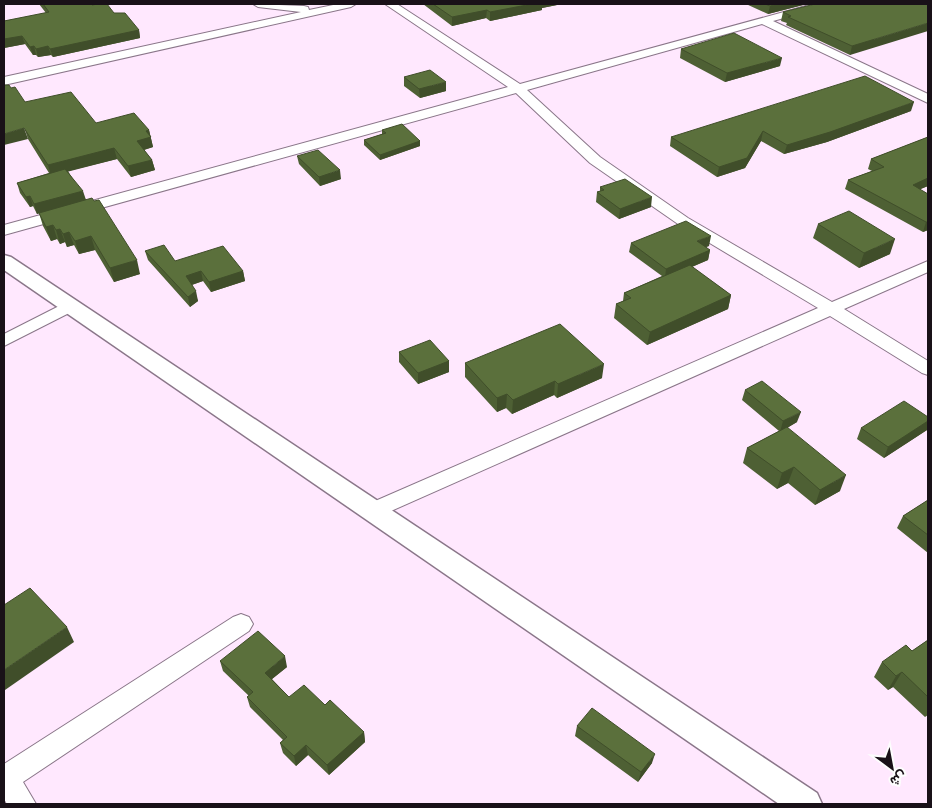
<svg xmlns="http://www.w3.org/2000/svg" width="932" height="808" font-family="Quicksand,Vazirmatn,sans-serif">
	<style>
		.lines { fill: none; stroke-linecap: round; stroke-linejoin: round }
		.minor-casing { stroke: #8a7689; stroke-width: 2 }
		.tertiary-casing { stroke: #8a7689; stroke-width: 3 }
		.minor { fill: #fff; fill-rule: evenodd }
		.tertiary { fill: #fff; fill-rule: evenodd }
		.wall { fill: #4e6034 }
		.shaded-wall { fill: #404e2a }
		.building { fill: #5b703c; stroke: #404e2a }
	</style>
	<rect width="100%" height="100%" fill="#ffe8fe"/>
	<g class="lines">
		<g class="minor-casing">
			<path id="minor" d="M253,4L304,6L308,7L309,10L338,4H356L351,7L4,85V77L301,12L258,7Z
				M385,4H397L520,84L813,4H829L828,6L773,21L928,94V103L762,24L527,90L600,157L688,218L832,302L928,261V272L844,309L928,361V375L922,373L830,316L373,519L366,517L363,511L366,505L818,308L678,224L590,163L516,93L4,235V225L508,87Z
				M69,301L75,302L77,306L75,310L4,346V334Z
				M241,614L249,617L253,624L249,631L23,782L36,804H7L4,799V764L233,617Z"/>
		</g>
		<g class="tertiary-casing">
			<path id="tertiary" d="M4,255L11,257L817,793L822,804H779L4,270Z"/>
		</g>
		<use href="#minor" class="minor"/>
		<use href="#tertiary" class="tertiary"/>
	</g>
	<path class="wall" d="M39,4H91L92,5L114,13L139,30L140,38L53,57L51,55L38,57L36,55H33L25,44L4,48V21L46,13Z
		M423,4H562L542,8V10L490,21L486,18L452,26Z
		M746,4H807L768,14Z
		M928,4L850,55L786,25L787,23L781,21L783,12Z
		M681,49L780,66L725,82L680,58Z
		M404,77L446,91L420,98L404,86Z
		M11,88L25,102L96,123L149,130L153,147L144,150L152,160L155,170L131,177L117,159L68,171L86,200L140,274L114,282L95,250L79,254L74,245L67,247L65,242L60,244L57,239L51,241L43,226L39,213L37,214L33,206L30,207L20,193L17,183L49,173L28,139Z
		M911,111L827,142L784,154L761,141L745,168L717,177L670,146L671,137Z
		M382,130L420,141V146L380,160L364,145V140L382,134Z
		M928,137V186L920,189L928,230L923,232L845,189L848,180L872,171L868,169L871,159Z
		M297,156L341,179L320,186L299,164Z
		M600,187L651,207L619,219L596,202L597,192L600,191Z
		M818,224L890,254L859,268L813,238Z
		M631,243L709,246L705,247L710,250L708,260L692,267L731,295L728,309L647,345L614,318L616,304L623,301L624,293L662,276L629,252Z
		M145,251L175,261L243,271L245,281L211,292L203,281L192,285L198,301L190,307L148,260Z
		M399,352L449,361V372L418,384L399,362Z
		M465,363L602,378L557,398L554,395L512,414L506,408L497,412L465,377Z
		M745,390L797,422L787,428L840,491L815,505L788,483L777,489L743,463L747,448L779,431L742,400Z
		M928,417V426L927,430L884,458L857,439L861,428Z
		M928,500V553L897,528L903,516Z
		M928,640V715L925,717L893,687L888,690L874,677L882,662L912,651Z
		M220,661L287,667L272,679L289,697L325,705L364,732L365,742L329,775L308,755L296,766L283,753L280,743L283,740L250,707L247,697L249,696L223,671Z
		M577,726L652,763L638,782L575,736Z"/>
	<path class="shaded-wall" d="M532,4H562L542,8V10L490,21V12Z
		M778,4H807L768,14L770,6Z
		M487,10L486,18L452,26V17Z
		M928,23V31L850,55L852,46Z
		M139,30L140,38L53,57L50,49Z
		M22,36L25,44L4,48V39Z
		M34,46L36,55H33L30,47Z
		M48,46L51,55L38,57L36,49Z
		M782,58L780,66L725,82L727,73Z
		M446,82V91L420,98L419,89Z
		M914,102L911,111L827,142L784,154L787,145Z
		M24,128L28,139L4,145V134Z
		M149,130L153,147L140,151L137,141L146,131Z
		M763,131L761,141L745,168L717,177L719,167Z
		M420,141V146L380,160V155Z
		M114,148L117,159L51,176L48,165Z
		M152,160L155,170L131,177L128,166Z
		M340,170L341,179L320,186L319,177Z
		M928,178V186L909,194L913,185Z
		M83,191L86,200L37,214L34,204Z
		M30,196L33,206L30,207L26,197Z
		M652,197L651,207L619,219L620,209Z
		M926,222H928V230L923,232Z
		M53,225L57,239L51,241L46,227Z
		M60,229L65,242L60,244L56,230Z
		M69,232L74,245L67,247L63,234Z
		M91,236L95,250L79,254L75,241Z
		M711,236L709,246L695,251L697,241Z
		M895,239L890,254L859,268L864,253Z
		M710,250L708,260L665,278L666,269Z
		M137,260L140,274L114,282L110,268Z
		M201,271L203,281L188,286L186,276Z
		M243,271L245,281L211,292L209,282Z
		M196,291L198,301L190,307L188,297Z
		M731,295L728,309L647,345L650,332Z
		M449,361V372L418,384V373Z
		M604,364L602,378L557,398L558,384Z
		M555,381L554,395L512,414L513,400Z
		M507,394L506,408L497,412V398Z
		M801,412L797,422L780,432L783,421Z
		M928,421V426L927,430L884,458L888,447Z
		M794,467L788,483L777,489L782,473Z
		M846,475L840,491L815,505L820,490Z
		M67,627L74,642L5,690L4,687V670Z
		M285,656L287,667L267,683L265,673Z
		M902,672L893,687L888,690L896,676Z
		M364,732L365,742L329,775L327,765Z
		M306,745L308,755L296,766L294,756Z
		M655,754L652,763L638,782L641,772Z"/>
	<path class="building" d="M43,4H91L92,5L98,4H107L114,13H125L139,30L50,49L48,46L36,49L34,46L30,47L22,36L4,39V21L49,12Z
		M433,4H532L490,12L487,10L452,17Z
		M765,4H778L770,6Z
		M815,4H928V23L852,46L788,17L791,16L783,12Z
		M734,33L782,58L727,73L681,49Z
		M430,70L446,82L419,89L404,77Z
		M865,76L914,102L830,132L787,145L763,131L747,158L719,167L671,137Z
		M4,85H9L11,88L15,87L25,102L71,92L96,123L134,113L149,130L146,131L151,137L137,141L152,160L128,166L114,148L48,165L24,128L4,134Z
		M402,124L420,141L380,155L364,140L386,133L382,130Z
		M928,137V178L913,185L928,194V222H926L848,180L884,167L871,159Z
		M318,150L340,170L319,177L297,156Z
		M65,169L83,191L34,204L30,196L26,197L17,183Z
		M625,179L652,197L620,209L597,192L604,190L600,187Z
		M92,198L94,201L99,200L137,260L110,268L91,236L75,241L69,232L63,234L60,229L56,230L53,225L46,227L39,213Z
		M849,211L895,239L864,253L818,224Z
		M686,221L711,236L697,241L710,250L666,269L631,243Z
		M164,245L175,261L223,246L243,271L209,282L201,271L186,276L196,291L188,297L145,251Z
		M690,265L731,295L650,332L616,304L631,298L624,293Z
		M560,324L604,364L558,384L555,381L513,400L507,394L497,398L465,363Z
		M430,340L449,361L418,373L399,352Z
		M762,381L801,412L783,421L745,390Z
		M904,401L928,417V421L888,447L861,428Z
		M787,427L846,475L820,490L794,467L782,473L747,448Z
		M928,500V535L903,516Z
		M30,588L67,627L4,670V605Z
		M258,631L285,656L265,673L289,697L304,685L325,705L330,700L364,732L327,765L306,745L294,756L280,743L287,737L247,697L253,692L220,661Z
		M928,640V697L902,672L896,676L882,662L906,645L912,651Z
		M592,708L655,754L641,772L577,726Z"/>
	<rect width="932" height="808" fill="none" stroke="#191118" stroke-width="10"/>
	<g transform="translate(892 768) rotate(148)" stroke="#fdfdfd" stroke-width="4" paint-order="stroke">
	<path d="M0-4L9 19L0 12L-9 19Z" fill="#191118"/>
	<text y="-8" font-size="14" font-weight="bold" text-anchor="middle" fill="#191118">ش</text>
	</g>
</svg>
